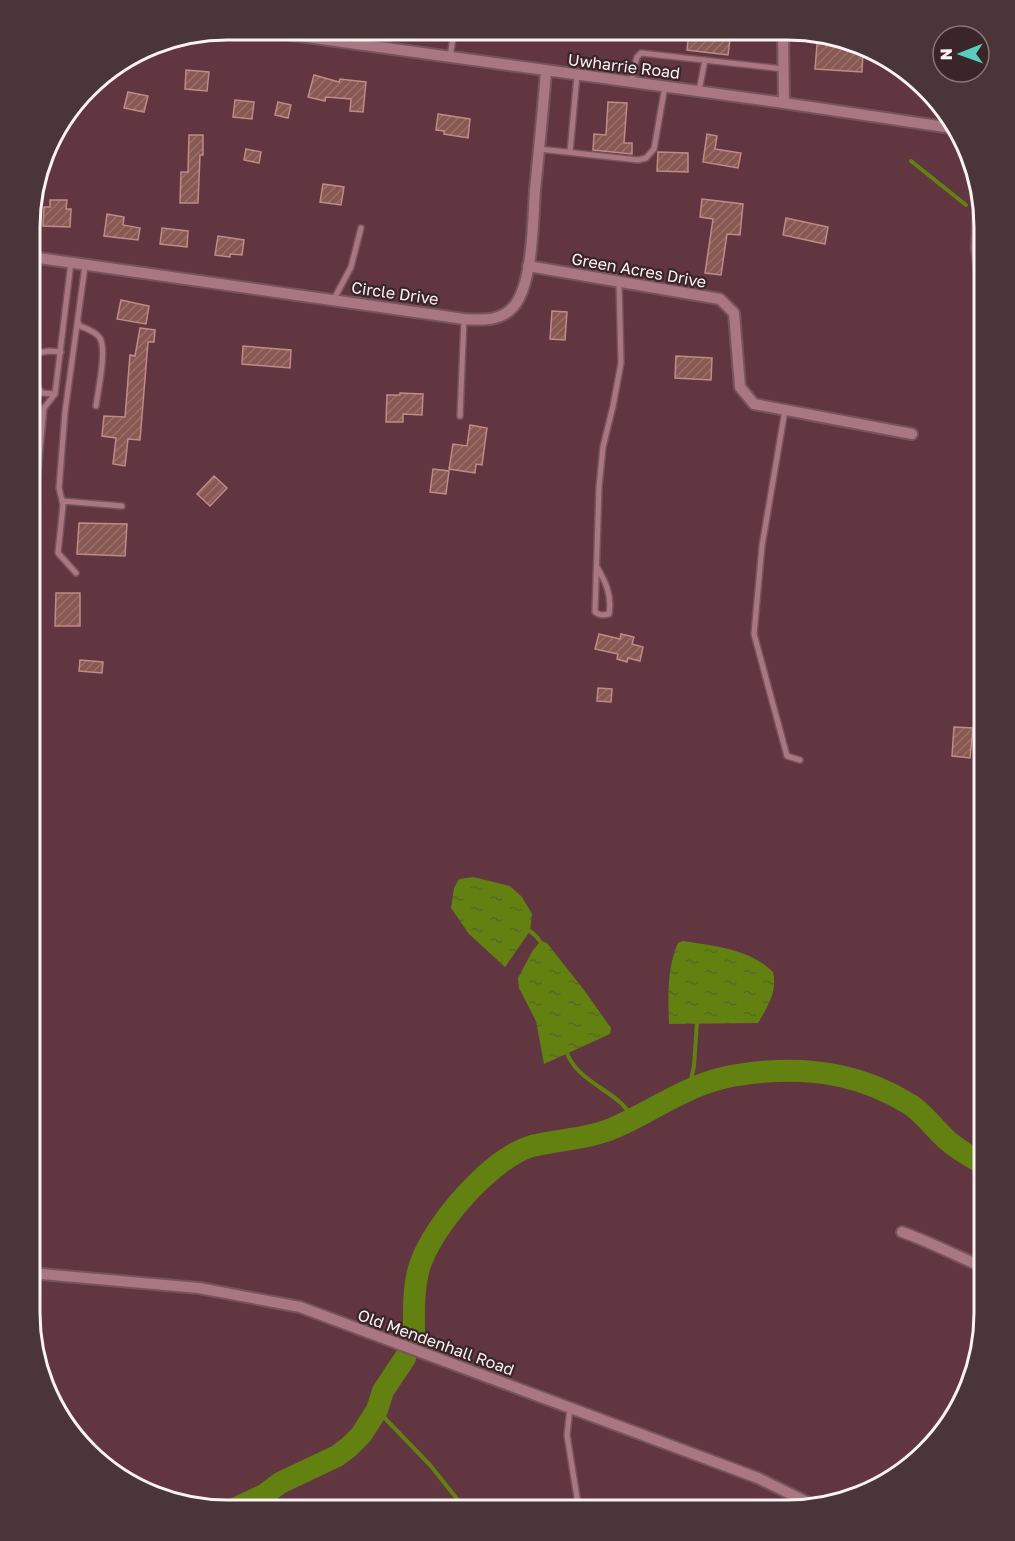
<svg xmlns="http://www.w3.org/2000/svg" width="1015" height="1541" font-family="'Golos Text',sans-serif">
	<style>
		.water { fill: url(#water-ripples) }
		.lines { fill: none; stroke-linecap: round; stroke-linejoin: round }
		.stream { stroke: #628110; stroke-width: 4 }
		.river { stroke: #628110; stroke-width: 22 }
		.building { fill: url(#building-hatch); stroke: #bf8b86; stroke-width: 1.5 }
		.service-casing { stroke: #76545c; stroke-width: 8 }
		.minor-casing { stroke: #76545c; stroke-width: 14 }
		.service { stroke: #a97681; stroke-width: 5 }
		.minor { stroke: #a97681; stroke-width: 10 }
		.labels { text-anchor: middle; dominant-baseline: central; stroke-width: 4.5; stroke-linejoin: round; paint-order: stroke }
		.street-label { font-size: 16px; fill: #fdf2f4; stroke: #3a2529 }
		.rim { fill: none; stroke: #fdf2f4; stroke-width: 3 }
	</style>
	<defs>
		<pattern id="water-ripples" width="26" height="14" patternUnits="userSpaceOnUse" patternTransform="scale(1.5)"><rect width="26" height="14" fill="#628110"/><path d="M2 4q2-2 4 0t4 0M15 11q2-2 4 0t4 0" fill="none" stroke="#58682a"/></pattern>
		<pattern id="building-hatch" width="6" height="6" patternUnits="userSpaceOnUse" patternTransform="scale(1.5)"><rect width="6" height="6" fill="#885853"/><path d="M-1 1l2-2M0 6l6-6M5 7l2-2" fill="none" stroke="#9a706c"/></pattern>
	</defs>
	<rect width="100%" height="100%" fill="#623641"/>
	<path class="water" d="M473,877L510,886L522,897L532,914L530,931L505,967L469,934L451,908L454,888L459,879Z
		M541,941L547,943L584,990L611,1028L610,1034L544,1064L536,1021L519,988L518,978L533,950Z
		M683,941C714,946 750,949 773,972C778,991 767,1008 758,1023L669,1024C668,998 667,967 678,943Z"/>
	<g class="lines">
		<path class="stream" d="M911,161L966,205
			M525,929C532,931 540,939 542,946
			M566,1050C573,1076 604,1087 622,1104C626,1108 630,1114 634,1119
			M689,1089L694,1066L697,1022
			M377,1410L430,1465L466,1510"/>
		<path class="river" d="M412,1338L414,1332C414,1309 413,1287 420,1265C434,1224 491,1158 532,1146C561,1139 589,1139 616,1127C641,1116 664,1101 689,1090C729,1070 797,1066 840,1076C864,1081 890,1092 911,1105C925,1115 935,1129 947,1140C958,1150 971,1157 985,1165
			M234,1509L264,1495L280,1483L337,1456L349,1447L361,1435L377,1410L383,1391L405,1358"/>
	</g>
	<path class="building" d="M689,31H731L728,55L687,50Z
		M818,33L863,52L862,72L815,69Z
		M186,70L209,72L207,91L185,89Z
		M314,75L339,82L340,79L366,82L363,112L350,111L351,99L326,97L325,101L308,97Z
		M128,92L148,96L144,112L124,108Z
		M235,100L254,102L252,119L233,117Z
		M278,102L291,105L288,118L275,115Z
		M608,102L627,103L624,143H632V154L593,150L594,134L606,135Z
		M438,114L470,119L468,138L444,134V131L436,130Z
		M707,134L717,136L715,149L741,153L738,168L703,162Z
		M189,135H203V155H200L198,203H180L181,172H188Z
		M246,149L261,152L259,163L244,160Z
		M658,152L688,153V172L657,171Z
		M323,184L344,187L341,205L320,202Z
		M702,199L743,204L740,235L727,234L721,275L705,273L713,219L700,217Z
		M50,200H67L66,209H71L70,227L43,226L44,207H50Z
		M107,214L124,217L123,225L140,228L138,240L104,236Z
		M786,218L828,227L825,244L783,235Z
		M162,228L188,231L187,247L160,244Z
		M218,236L244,240L242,255L230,254V257L215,255Z
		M121,300L149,306L146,324L117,319Z
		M552,311L567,312L565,340L550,339Z
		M140,328L155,330L154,342H148L140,440L128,439L125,466L113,464L116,438L102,436L104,416L125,417L130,355L135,356Z
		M243,346L291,350L290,368L242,364Z
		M676,356L712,358L711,380L675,378Z
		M400,393L423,394L422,415L403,414V422H386L387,395H400Z
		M470,425L487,428L482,465L476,464L475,473L449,469L453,444L467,446Z
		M433,469L449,471L446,494L430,492Z
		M214,476L227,488L210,506L197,494Z
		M79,523L127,524L125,556L77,554Z
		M56,593H80V626H55Z
		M599,634L620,639L621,634L634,637L632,644L643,647L640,661L628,658L627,662L617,659L618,654L595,649Z
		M80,660L103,662L102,673L79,671Z
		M598,688L612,689L611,702L597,701Z
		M954,727L973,728L970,758L952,756Z"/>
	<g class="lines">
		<g class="service-casing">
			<path id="service" d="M450,57L454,31
				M631,82L637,57L641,53L784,69
				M699,91L705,60
				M539,149L638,160L646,158L654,149L665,86
				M570,152L577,75
				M976,183L974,249L977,275
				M334,299L351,267L361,228
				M78,322L80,326C87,329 95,331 100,338C107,351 98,390 96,406
				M32,354L49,351L61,352
				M31,385H36L42,393L55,394
				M785,410L762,546L754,634L787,756L800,760
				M460,416L464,319
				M62,501L122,506
				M31,510L36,491L44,408L55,394L71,262
				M597,567C606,582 612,596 609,614C603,615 600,616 595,612L599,487L603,447L613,406L621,363L619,282
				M76,573L58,553L63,505L59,488L65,412L85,266
				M570,1408L567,1435L579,1510"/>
		</g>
		<g class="minor-casing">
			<path id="minor" d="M256,30L784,103L952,128
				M783,32L784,103
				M32,257L464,319C482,320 501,322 514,306C533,284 533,219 535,190C539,150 543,111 546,71
				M528,266L720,299L734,313L740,387L754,404L912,434
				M902,1232C930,1242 957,1256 985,1268
				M30,1273L199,1288L300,1307L758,1478L815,1506"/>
		</g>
		<use href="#service" class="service"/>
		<use href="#minor" class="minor"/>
	</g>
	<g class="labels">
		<g class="street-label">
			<text transform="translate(624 66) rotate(7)">Uwharrie Road</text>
			<text transform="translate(639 270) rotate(10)">Green Acres Drive</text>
			<text transform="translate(395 293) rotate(8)">Circle Drive</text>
			<text transform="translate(436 1342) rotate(20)">Old Mendenhall Road</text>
		</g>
	</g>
	<path d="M0 0H1015V1541H0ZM227 40H787A187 187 0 0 1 974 227V1313A187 187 0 0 1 787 1500H227A187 187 0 0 1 40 1313V227A187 187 0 0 1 227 40Z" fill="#4a3539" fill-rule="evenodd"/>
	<path class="rim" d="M227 40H787A187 187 0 0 1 974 227V1313A187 187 0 0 1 787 1500H227A187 187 0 0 1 40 1313V227A187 187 0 0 1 227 40Z"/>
	<g transform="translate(961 54) rotate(269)"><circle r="28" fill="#3a2529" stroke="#88777a" stroke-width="1.5"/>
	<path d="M0-4.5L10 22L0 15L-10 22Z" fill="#58cec0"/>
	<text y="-9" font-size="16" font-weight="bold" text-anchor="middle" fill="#fdf2f4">N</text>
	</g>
</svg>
